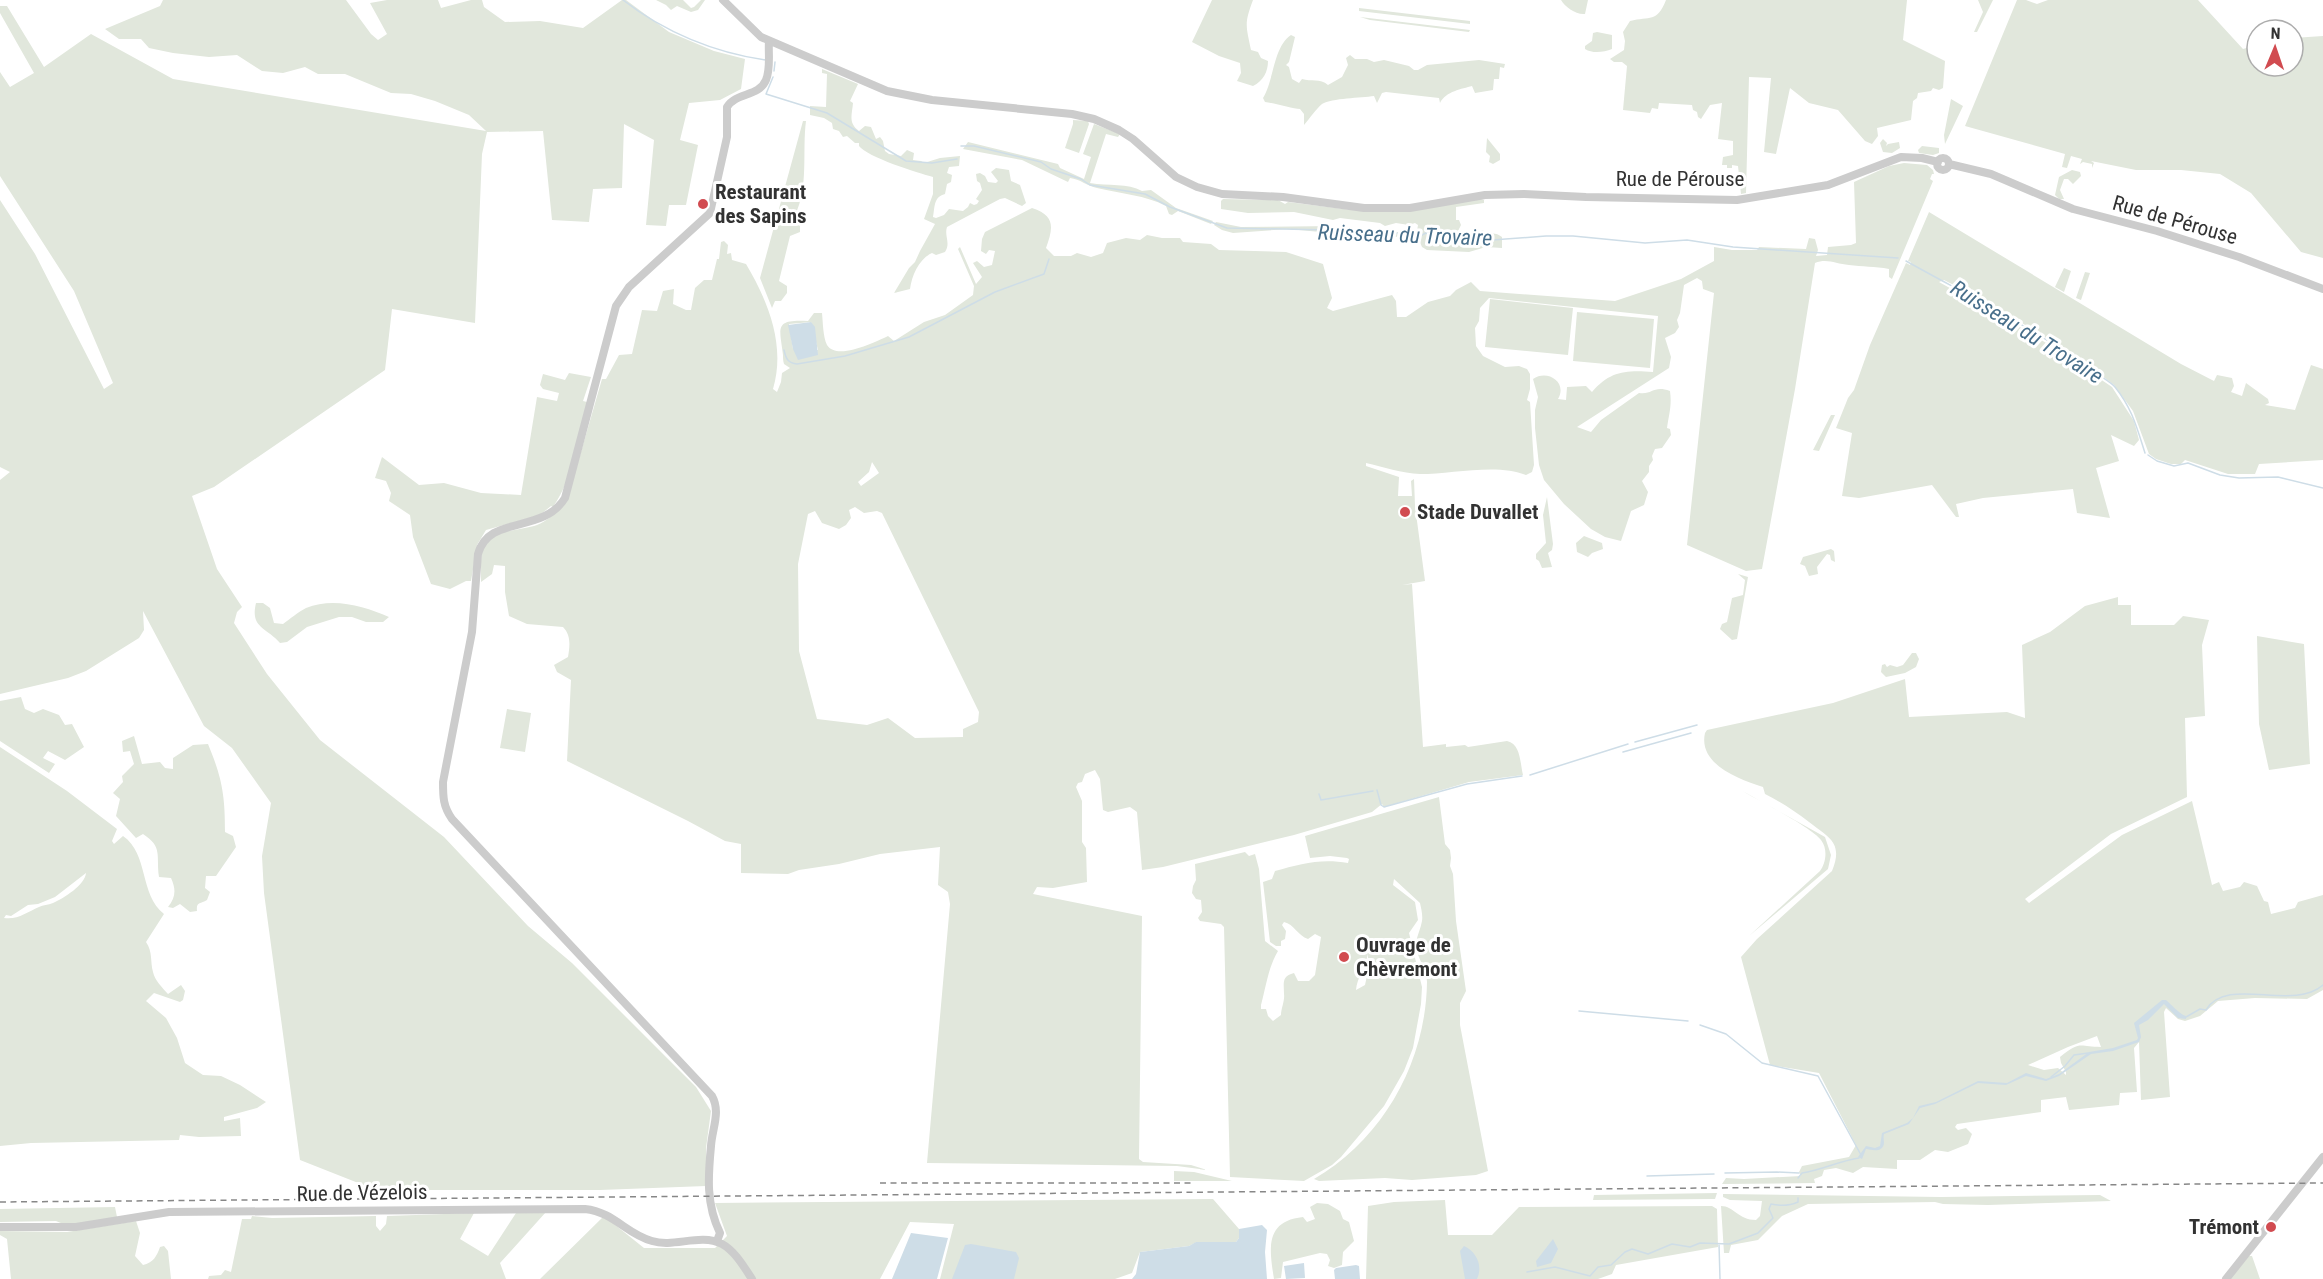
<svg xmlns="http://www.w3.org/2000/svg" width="2323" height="1279" font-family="'Roboto Condensed',sans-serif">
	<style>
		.green { fill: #e1e7dc; fill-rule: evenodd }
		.water { fill: #cedde7 }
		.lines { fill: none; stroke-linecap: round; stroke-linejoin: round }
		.stream { stroke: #cedde7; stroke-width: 1.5 }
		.tertiary { stroke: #ccc; stroke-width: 8 }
		.rail { stroke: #878787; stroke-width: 1.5; stroke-dasharray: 6 4.5; stroke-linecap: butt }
		.poi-dot { fill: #d14b50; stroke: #fff; stroke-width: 2 }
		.labels { text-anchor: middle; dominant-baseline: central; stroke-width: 6; stroke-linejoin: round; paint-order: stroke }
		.street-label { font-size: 21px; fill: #323232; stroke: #fff }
		.poi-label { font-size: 21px; font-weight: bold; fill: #323232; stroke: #fff; text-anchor: start }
		.water-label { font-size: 22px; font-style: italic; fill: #486f8b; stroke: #fff }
	</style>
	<rect width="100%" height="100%" fill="#fff"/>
	<path class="green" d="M163,0H346L371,34L378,40L387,34L370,3L387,0H438L441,8L471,0H482L484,7L505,22L540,21L583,28L622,0H626L669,32L714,51L745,59L741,89L720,100L689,103L680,140L698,145L686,205H669L666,226L646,225L654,140L624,124L622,188L593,189L589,222L552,220L543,131L487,132L482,154L475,323L392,309L385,370L214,487L192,496L217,569L242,607L237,612L234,623L267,674L320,740L444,837L528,926L572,963L696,1087L711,1111L706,1148V1186L600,1190H376L300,1160L264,893L262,856L271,803L232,748L204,726L143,611L144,630L139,638L86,671L68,678L0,694V480L10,472L0,467V200L35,254L104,389L113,383L74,291L0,176V72L10,87L34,73L0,13V6H7L44,67L91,34L173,79L486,131L469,115L435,101L411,94L391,93L345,74H318L305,67L283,73L262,71L237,55L209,57L173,53L149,48L141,39H119L105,29L160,6Z
		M656,0H683L691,8L694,7L701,0H705L698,10L691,12L677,6L671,10L666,5Z
		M1212,0H1253C1244,24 1246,25 1251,50L1258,52L1261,58L1268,61C1268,72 1263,81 1253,86L1237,81L1241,73L1240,63L1219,56L1192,42Z
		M1561,0H1588L1585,14C1576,15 1565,7 1561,0Z
		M1666,0H1907L1903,40L1945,61L1943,88L1939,90L1933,88L1931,91L1918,93L1917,98L1913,101L1911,120L1877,128L1878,136L1872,144L1865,141L1838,110L1809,103L1790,88L1776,154L1764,152L1771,78L1749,77L1746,193L1741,194L1738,166L1732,165V168H1727V165H1722L1723,157L1733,155V141L1718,139L1722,103L1710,105L1701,119L1698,117L1697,112L1693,110L1692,105L1659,103L1658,109L1652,108L1650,113L1623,110L1627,66L1622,62H1614L1610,59L1624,50L1625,41L1623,32L1630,21C1650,16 1657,23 1666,0Z
		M1978,0H1993L1977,32H1974L1983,12Z
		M2017,0H2026L2037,4L2048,0H2198L2243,49L2257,45V66H2293V38L2323,36V258L2301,252L2251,193L2220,174L2181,170H2136L2091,161L2094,163L2092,168V164L2083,162L2080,164L2082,159L2071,156L2067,168L2062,167L2065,154L1965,126Z
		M1359,8L1470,21V24L1359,11Z
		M1360,17L1470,30L1469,32L1370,20Z
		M1597,32L1612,35V49C1604,52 1593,54 1585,49V46L1592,41L1593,33Z
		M1291,35L1295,37L1289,62L1286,65L1289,67L1292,79L1299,83L1302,79C1311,82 1320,78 1328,85L1342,77L1348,65L1346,58L1350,55L1355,59H1367L1374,62L1384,60L1409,66L1414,70H1418L1427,65L1479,60L1505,64L1504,68L1500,67L1499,79H1494L1493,90L1475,93L1472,86C1462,89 1446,91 1440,103L1439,98L1386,92L1382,93L1377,103L1374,96C1361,98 1332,98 1322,104C1316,109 1310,118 1304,125V114L1300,109C1293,109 1274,103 1265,102L1263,98C1274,81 1273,47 1291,35Z
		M822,69L858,84L850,101L853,103C852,115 848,123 859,131L865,126L871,127L876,139L880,137L883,141L885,151L889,154L901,156L907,150L914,153L913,160L921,161L924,163L940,158L960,156L959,166L949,167L947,173L952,175L951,182L947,184L945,194C933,197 935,208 933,217L936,218L944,215L949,209L963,211L968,207L970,203L974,205L977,204L979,201L976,199L982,190L980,183L977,181L976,174L980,173L985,176L988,182L996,183L998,181L991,172L996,168L1009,170L1011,181L1020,185L1026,203L1022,206L1005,198L1000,199L947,227C944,236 951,243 945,252L936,255L932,253C919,259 912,275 910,289L894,293L909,268L915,262L920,251L935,224L924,219L933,194V177C918,173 867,157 859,146V143H855L847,136L843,137L839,131L833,129L832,123L824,118L810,115V106L826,107L827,74L822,73Z
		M1951,99L1963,106L1945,144L1944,135Z
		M1073,120L1088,121L1089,124L1079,153L1065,148L1073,124Z
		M803,121H806C802,151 809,187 795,215L800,216V232L790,236L779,281L787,286V293L781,301H775L772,308L760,278Z
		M1094,124L1120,134L1118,137L1106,134L1090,183C1108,186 1128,183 1142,191L1151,190L1176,208L1213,221L1211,224L1178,211L1172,215L1169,214L1166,206C1145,195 1122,194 1097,188C1087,186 1080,179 1070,178L1068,182L1022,160L963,149L968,142L1058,164L1060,168L1084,179L1091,157L1083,154Z
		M1487,138L1500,154V160L1493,164L1489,162L1490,156L1486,152Z
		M1883,139L1887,143L1886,146L1888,144L1899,142L1900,148L1892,153L1883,152L1880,143Z
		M1922,146L1939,148V153L1933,155L1919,153L1918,150Z
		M1904,163L1927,165L1933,170L1934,174H1932L1930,179L1933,181L1892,279L1889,277V269C1875,266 1862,267 1849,265C1836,264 1827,258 1815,263L1795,389L1762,569L1746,571L1687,545L1714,293L1703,289L1702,281L1697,278L1684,285L1680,313L1677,320L1679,327L1675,333L1665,338L1671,357L1669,368L1577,427L1591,432L1601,420L1639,393C1653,395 1653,385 1670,391C1672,406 1669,414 1667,428L1670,429L1671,435L1662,448L1655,449L1652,456L1653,460L1649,466V472L1642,481L1648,492L1644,505L1631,511L1621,541L1605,537L1591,529L1564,504L1544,480L1539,465L1535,428V410L1538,397L1533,379C1547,369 1568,382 1558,399L1566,400L1567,387L1586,386L1592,392C1610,371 1626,370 1653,372L1658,316L1489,298L1480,308L1479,321L1475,328L1476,346L1483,356L1505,367L1519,366L1527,369L1530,374V389L1527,400L1530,402L1534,465L1532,472L1526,475C1498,463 1451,474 1420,474C1402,473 1383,467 1366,463V466L1399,477L1398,496H1412L1411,481L1414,479L1415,506L1425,581L1402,585L1412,584L1423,747L1446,744V747L1465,745L1468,747L1507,741C1521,744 1520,763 1523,775L1469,782L1384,807L1382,804L1372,812L1294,835L1163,867L1142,870L1137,812L1130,807L1108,812L1103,810L1100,779L1095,770L1085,774L1082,782L1078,783L1076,787L1082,801V842L1086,848L1087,882L1053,888L1037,887L1033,894L1142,916L1139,1159L1143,1162L1191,1165L1207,1170L1177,1166L927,1163L950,904L948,892L938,885L940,847L880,854L839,864L799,870L788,874L741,873V844L725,841L688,821L567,761L571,680L557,672L554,665L568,657C570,646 571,635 563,627L527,624L509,616L505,592V566L494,565L492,574L481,582C481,571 480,559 483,549C489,529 521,531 537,525C551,519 559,509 568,497L602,379H606L619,355L632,354L642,310L657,311L663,291L674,289L673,304L686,310H691L695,288L704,280H712L717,259H719L721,242L724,241L728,245L727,254L731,253L732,260L746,264C768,301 786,345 773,389L777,392L781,382L782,373L790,368L784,364C783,361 783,358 783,355C780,328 773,319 808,321L814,313H822C823,323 823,337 827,345C837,361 875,342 888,336L894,341L924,322L945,315L973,295L974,286L958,249L960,247L976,284L982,277L973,263L977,261L984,267L992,265L995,251L989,250L986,254L981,251L982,239L985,232L1032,208C1056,216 1053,228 1046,248L1054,256H1071L1077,253L1091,257L1103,253L1107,243L1126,238L1140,240L1147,235L1162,238H1180L1183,242L1211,244L1219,250L1286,252L1323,264L1332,298L1327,308L1333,311L1392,295L1396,301L1397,317H1406L1428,302L1450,296L1456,290L1471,282L1480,291L1615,301L1681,279L1714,261V247L1732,250H1757L1759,247L1806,249L1809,238L1815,239L1818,250L1816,256L1827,255L1828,247L1851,245L1856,243L1854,182L1889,166ZM811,322L818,350L793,349L789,324ZM872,462L879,473L861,486L858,482L869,472ZM855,507L864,513L877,511L882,513L979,712L978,722L963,729V737L915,738L888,718L867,725L817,719L799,651L798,564L808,514L815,511L822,523L839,529L846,525L851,518L849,510Z
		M2072,170L2080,172L2081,176L2073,184L2068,179H2064L2060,190L2064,199H2059L2055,195L2059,177Z
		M1223,199L1278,200L1285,204L1288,202L1352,210L1481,199L1484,200V203L1456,207V220H1459L1461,225L1458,231L1462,235L1470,237L1473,234L1478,235L1482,230C1489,234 1496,232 1502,237V248L1486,247L1469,252L1427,250L1422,247L1419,240L1370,233L1353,235L1288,229L1233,233L1222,230L1214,225L1216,222L1241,227L1335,226L1344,229L1414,233L1417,231L1418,225L1415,223L1409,225L1396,223L1385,226L1380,223L1340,218L1333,220L1294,212L1248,213L1221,209V201Z
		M1929,212L2181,364L2214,381L2217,375L2232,378L2234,386L2231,392L2242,396L2246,383L2268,399L2269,403L2265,405L2295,410L2311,365L2323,369V460L2259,464L2255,474H2228L2185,460L2181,464H2171L2156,459L2149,454L2133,411L2114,385L2068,350L2062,348L1998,308L1944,280L1939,282L2027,331L2059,351V356L2063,359L2069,358L2112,387L2134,421L2139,440L2134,446L2111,435L2119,461L2096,468L2110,518L2077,513L2073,489L1983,498L1956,504L1959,517H1956L1932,485L1859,498L1842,496L1852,433L1836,428L1848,398L1854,390L1870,345L1906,263L1910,265L1911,262L1908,261Z
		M2064,268L2071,271L2064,292L2055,287Z
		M2085,272L2090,273L2081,300L2076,298Z
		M1490,299L1573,308L1568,355L1485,347Z
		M1577,312L1654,319L1650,368L1573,361Z
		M569,373L591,377L583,401L587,402C578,437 574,477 553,507L551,506L540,515L486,530L477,545L471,581H466L450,589L431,584L413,537L410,515L389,501L391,493L386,481L375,478L382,457L419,485L444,483L481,493L521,495L537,397L557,401L559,393L543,389L540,385L543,374L565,380Z
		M1831,415H1835L1819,451L1813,450Z
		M1547,497L1553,544L1552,550L1548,553L1552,567L1542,568L1539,561L1536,559V554L1546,543L1543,515Z
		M1584,536L1602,543L1603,549L1592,553L1588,557L1577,552L1576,543Z
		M1831,549L1834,551L1835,562L1831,560L1830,555L1827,554L1817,567L1818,574L1809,576L1805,566L1800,564L1803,557Z
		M1738,574L1748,577L1737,639L1732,640L1720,629L1722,624L1727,622L1732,598L1743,595L1745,580Z
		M2118,597V605H2131V625H2174L2183,616L2209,620L2202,645L2205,716L2185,718L2187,797L2111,834L2025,899L2029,903L2122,835L2192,801L2212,885L2219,882L2223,891L2240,887L2244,882L2257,886L2264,901L2268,902L2271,914L2295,908L2298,902L2323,895V990L2307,999L2255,998L2218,1001L2200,1016L2185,1021L2178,1019L2166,1008L2164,1012L2170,1097L2141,1100L2139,1042L2134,1048L2137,1092L2120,1093L2119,1105L2069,1110L2066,1097L2041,1100V1112L1957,1124L1955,1127L1958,1130L1966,1128L1972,1134L1968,1144L1948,1152L1935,1150L1920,1160H1897V1169L1863,1167L1853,1173L1836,1168L1824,1170L1822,1176L1814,1179L1815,1183L1722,1184L1726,1178L1744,1179L1801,1176L1799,1172L1802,1166L1849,1157L1856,1145L1819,1073L1770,1065L1741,957L1757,939L1832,871C1844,842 1828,837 1809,822C1795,811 1781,802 1765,794L1763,787C1738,779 1698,764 1705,733L1707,730L1833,703L1905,679L1909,717L2007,712L2025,718L2022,645L2050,632L2085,606ZM2097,1036L2101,1047C2079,1047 2081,1040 2060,1057L2061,1063L2066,1072V1075L2058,1068L2044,1070L2028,1065L2068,1047Z
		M256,603H263L270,608L274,623L283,624C290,619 298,612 306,608C333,597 364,606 389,617L383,622H366L352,617H339L307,627L287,642L280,643C266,627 250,628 256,603Z
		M2257,636L2304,644L2310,764L2269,770L2259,724Z
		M1912,653H1916L1919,659L1916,667L1905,673L1886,677L1881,672L1882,665L1885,664L1887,667L1890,665L1897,667L1903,665Z
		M21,697L25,709L34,713L43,709L59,715L65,725L72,724L84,747L65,760L48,751L43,758L55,764L49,773L0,741V701Z
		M507,709L531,713L525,752L500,748Z
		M134,736L142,764L160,762L165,768L173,769V758L193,745L208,744C222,778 225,794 225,832L233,836L236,847L216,876H206L205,888L210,892L207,900C200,904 196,902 197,911L190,912L180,904L173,908L168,907C176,897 176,889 171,878L159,877C156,855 163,847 143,834L136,838L116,816L120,799L113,793L123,782L122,776L134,764L130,751L123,752L122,741Z
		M0,747L67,791L117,829L112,841L114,844L123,836C149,854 139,894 164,914L146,942C153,952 150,962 153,972C155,981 162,987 168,994L181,985L185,991L183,1000L180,1002L154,993L146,1001L166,1018L177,1038L185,1063L203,1075L221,1076L240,1085L266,1102L257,1108L224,1117V1121L240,1118L241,1136L199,1137L180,1135L179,1140L31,1143L0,1146ZM86,873C85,885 64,898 53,903C48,905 43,905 39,907C27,912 18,920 4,918L6,915L11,916L28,905L38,904L55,897Z
		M1739,789L1825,837L1831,855L1828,869L1749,936L1820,871C1826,863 1828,849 1821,840C1810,826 1757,800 1739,789Z
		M1439,797L1445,844L1450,850L1451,858L1450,866L1453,874L1456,921L1466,991L1460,1003V1025L1488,1171L1476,1175L1412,1180L1385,1178L1319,1181L1314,1179C1383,1139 1426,1062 1427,982C1427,968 1415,956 1416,943C1417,935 1421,928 1422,921C1423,915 1421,908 1420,903L1394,879L1393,885L1415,902L1418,920L1409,933L1422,987L1421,1004L1413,1048L1404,1071L1384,1106L1341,1157L1332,1165L1304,1181L1230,1177L1224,927L1221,924L1200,921L1198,918L1202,912L1201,900L1196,899L1192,893L1193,886L1196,880L1195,864L1245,852L1249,856L1255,854L1259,869L1265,941L1278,951C1268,968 1266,987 1261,1005V1009H1266L1268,1016L1273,1021L1281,1015C1281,1009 1285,1000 1284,994C1284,984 1281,976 1294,973L1298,981H1309L1315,975L1321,937L1315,934L1308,939C1298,936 1294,924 1284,922L1282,925L1286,931L1285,939L1281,941V946H1276L1270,942L1263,882L1272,879L1275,871C1300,864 1321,858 1348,863L1349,859L1347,858L1330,856L1310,858L1305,836ZM1368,954V971L1365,985L1356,990C1357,978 1365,967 1368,954Z
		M1174,1171L1194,1172L1232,1181H1174Z
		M1717,1193L1715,1199H1711L1593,1200L1594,1195Z
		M1723,1194L1941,1197L2100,1195L2111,1201L1988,1205L1943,1204L1935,1202L1808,1204L1782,1216L1758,1240L1731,1245L1729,1253H1724L1721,1206C1734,1206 1738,1220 1756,1220L1760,1216L1762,1201L1730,1200L1723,1197Z
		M1213,1199L1239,1229V1238L1236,1242H1197L1189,1246L1140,1252L1132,1273L1115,1279H940L954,1224L910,1222L880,1279H540L604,1216L644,1248H715L727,1236L715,1203Z
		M1445,1200L1448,1235H1492L1519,1207L1712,1206L1717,1209L1718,1247L1616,1265L1612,1274L1598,1279H1366L1368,1206L1394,1202Z
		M1317,1203L1328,1204L1340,1211L1343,1219L1349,1222L1354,1241L1343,1252L1342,1265L1334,1268L1328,1266L1330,1260L1327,1254L1320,1253L1283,1262L1281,1278L1274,1279C1269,1248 1265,1221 1303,1217L1307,1222L1315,1219L1310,1207Z
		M115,1207L117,1217C100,1221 73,1230 56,1221L0,1222V1209Z
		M546,1212L500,1263L506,1279H208L209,1276L221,1275L225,1270L231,1272L242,1219H251L252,1216L272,1218L376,1216V1226L380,1231L386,1224L387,1216L474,1213L460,1239L488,1256L516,1213Z
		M136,1221L140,1233L135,1256L143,1265C153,1263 157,1256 160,1247L164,1246L168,1251L171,1279H11L7,1239L0,1235V1231L67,1232Z
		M2249,1256H2252L2260,1279H2230Z"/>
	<path class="water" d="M811,322L815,327L818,355L798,360L793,349L788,325Z
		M2162,1000H2166C2171,1004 2179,1014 2186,1016V1019L2178,1018L2164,1004L2148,1020L2139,1025L2141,1037L2139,1042L2113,1051L2091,1054L2059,1076L2046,1081L2026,1076L2006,1085L1978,1083L1935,1104L1920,1108L1909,1124L1884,1134C1883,1137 1884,1140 1884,1143C1883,1153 1872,1150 1866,1149L1862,1159L1858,1157L1866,1146L1875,1148L1880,1146L1882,1133L1907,1123L1913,1118L1919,1106L1936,1102L1978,1081L2007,1083L2026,1073L2046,1079L2059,1074L2089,1052L2113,1048L2137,1040L2138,1038L2134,1023Z
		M1262,1225L1267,1230L1265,1252L1267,1279H1132L1136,1274L1140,1252L1189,1246L1196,1242H1236L1239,1238V1229Z
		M911,1233L948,1238L937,1279H892Z
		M1553,1239L1558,1249L1551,1263L1537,1267L1536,1261Z
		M971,1244L1016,1252L1019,1258L1014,1279H952L965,1245Z
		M1464,1246C1477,1252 1483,1266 1477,1279H1465L1460,1251Z
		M1304,1263L1305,1278L1286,1279L1284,1266Z
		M1356,1265L1359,1266L1360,1279H1335L1334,1270L1336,1268Z"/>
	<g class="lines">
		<path class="stream" d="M623,0C664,32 715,53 766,60
			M774,71L775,62
			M773,77L766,94L827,113L906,161L932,163L957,159
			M961,146H974L1041,162L1051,169L1081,179L1090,185L1145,194L1170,207L1227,228L1376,231L1420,236L1426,233L1450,235L1465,242L1546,236H1573L1645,243L1687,240L1733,247L1898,258
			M1906,261C1967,295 2029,325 2085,366C2092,371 2111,382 2115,387C2132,408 2137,428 2145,453
			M784,350C786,359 788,363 797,364L845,356L909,337L995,292L1044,274L1049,259
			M2148,455L2157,461L2174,466L2188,463L2220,475L2239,478L2278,477L2323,488
			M1635,742L1697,725
			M1623,752L1691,733
			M1530,775L1628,744
			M1377,790L1381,805L1384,807L1467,784L1522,776
			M1319,794L1321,800L1373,791
			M1579,1011L1688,1021
			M2186,1017L2200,1009L2206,1010C2227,975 2292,1012 2323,985
			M1700,1025L1726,1034L1762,1063L1818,1076L1861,1155
			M2051,1077L2065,1066L2074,1055L2088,1053
			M1725,1173L1777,1172L1799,1173
			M1647,1176L1714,1174
			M1798,1178L1802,1173C1822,1170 1839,1161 1859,1158
			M1719,1244L1720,1279
			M1527,1272L1555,1267L1590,1276L1598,1267L1611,1265L1625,1252L1632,1249L1648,1254L1672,1244L1690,1247L1700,1243L1729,1244L1758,1233L1773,1218L1769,1209L1771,1204C1780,1206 1789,1206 1798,1202V1198"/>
		<path class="tertiary" d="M723,0L761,37L887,91L932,100L1072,114L1094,119L1119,130L1133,139L1176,177L1197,187L1222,194L1283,197L1364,208H1410L1485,195L1524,194L1586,197L1737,200L1828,185L1901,157L1922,158L1938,162
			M1937 164a6 6 0 1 1 12 0a6 6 0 1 1-12 0Z
			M1949,164L1991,174L2073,209L2157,231L2239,257L2323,289
			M0,1227H76L169,1212L585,1209C614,1212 626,1234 652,1241C674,1248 700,1233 722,1244C735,1251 744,1267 752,1279
			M717,1241L720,1233C706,1204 708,1177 711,1146C712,1129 721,1112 712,1096L452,819C443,806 443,797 443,782L472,632L478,554C489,514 542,535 565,498L616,306L629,287L710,213L727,137V107C736,92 759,97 766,80C771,68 768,53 769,41
			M2226,1279L2323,1157"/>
		<path class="rail" d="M880,1183H1195
			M0,1202L2323,1183"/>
	</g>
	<g class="poi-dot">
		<circle cx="703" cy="204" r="6"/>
		<circle cx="1405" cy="512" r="6"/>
		<circle cx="1344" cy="957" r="6"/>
		<circle cx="2271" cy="1227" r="6"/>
	</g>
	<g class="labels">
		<g class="street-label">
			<text x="1680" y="179">Rue de Pérouse</text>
			<text transform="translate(2175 220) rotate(16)">Rue de Pérouse</text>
			<text transform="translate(362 1193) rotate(-1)">Rue de Vézelois</text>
		</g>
		<g class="poi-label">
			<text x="715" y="192">Restaurant<tspan x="715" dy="24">des Sapins</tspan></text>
			<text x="1417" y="512">Stade Duvallet</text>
			<text x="1356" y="945">Ouvrage de<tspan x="1356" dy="24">Chèvremont</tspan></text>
			<text x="2259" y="1227" text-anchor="end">Trémont</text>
		</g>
		<g class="water-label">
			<text transform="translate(1405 235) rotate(2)">Ruisseau du Trovaire</text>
			<text transform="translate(2027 332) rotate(32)">Ruisseau du Trovaire</text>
		</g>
	</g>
	<g transform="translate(2275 48) rotate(2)"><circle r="28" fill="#ffffff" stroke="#adadad" stroke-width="1.5"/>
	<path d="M0-4.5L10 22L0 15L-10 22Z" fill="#d14b50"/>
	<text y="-9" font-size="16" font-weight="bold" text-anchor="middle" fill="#323232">N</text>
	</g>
</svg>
